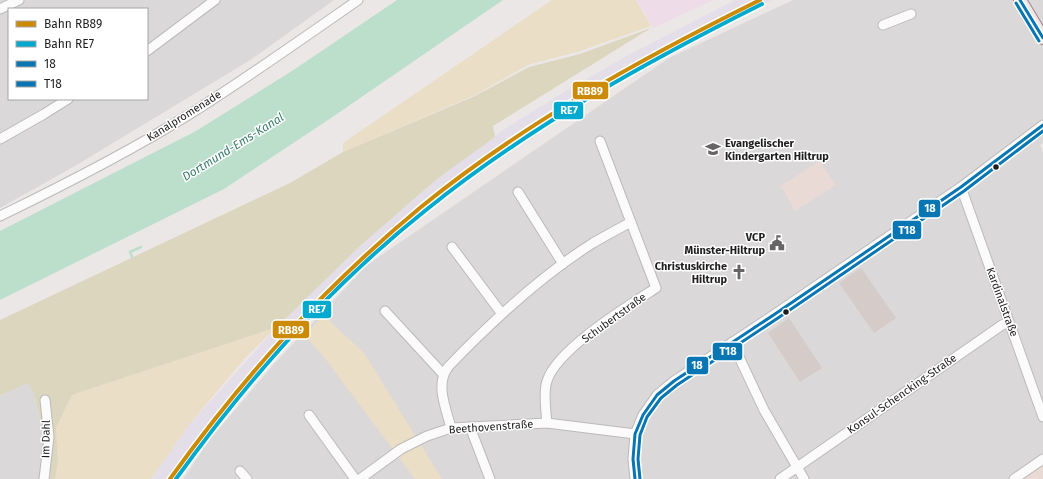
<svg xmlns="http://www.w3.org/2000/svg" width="1043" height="479" font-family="'Fira Sans',sans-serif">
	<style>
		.residential { fill: #dbd8d9; fill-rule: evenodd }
		.commercial { fill: #eedde8 }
		.industrial { fill: #e4dee8 }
		.education { fill: #e9dad6 }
		.religious { fill: #dad8d8 }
		.construction { fill: #d5cbc9 }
		.grass { fill: #eadec6 }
		.forest { fill: #dbd6bd }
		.water { fill: #bbdfca }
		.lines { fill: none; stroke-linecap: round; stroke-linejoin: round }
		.stream { stroke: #bbdfca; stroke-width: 2.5 }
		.minor-casing { stroke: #bcbaba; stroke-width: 11 }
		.major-casing { stroke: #a28487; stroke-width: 14 }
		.minor { stroke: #fcfbfb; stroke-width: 9 }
		.major { stroke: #f0e5e7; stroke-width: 12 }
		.bus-1-casing { stroke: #fff; stroke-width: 6 }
		.bus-2-casing { stroke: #fff; stroke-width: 6 }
		.bus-1 { stroke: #0776b2; stroke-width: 3 }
		.bus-2 { stroke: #0776b2; stroke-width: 3 }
		.rail-1-casing { stroke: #fff; stroke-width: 7 }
		.rail-2-casing { stroke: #fff; stroke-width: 7 }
		.rail-1 { stroke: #cc8b06; stroke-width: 4 }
		.rail-2 { stroke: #00a9ce; stroke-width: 4 }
		.bus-dot { fill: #1e1e1e; stroke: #fff; stroke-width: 1.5 }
		.labels { text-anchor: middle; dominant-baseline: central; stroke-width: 3; stroke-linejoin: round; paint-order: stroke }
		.street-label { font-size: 11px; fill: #1e1e1e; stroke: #fff }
		.poi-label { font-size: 11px; font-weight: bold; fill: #1e1e1e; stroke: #fff; text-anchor: end }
		.water-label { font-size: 12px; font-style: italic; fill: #3b7d6b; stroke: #fff }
		.line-badge { stroke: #fff; stroke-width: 1.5 }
		.badge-label { font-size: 11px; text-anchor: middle; font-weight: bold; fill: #fff }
	</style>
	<rect width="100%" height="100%" fill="#ece7e7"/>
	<path class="residential" d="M0,0H334L252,59L75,166L0,208ZM9,9H147V99H9Z
		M793,0H1043V143L1040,145L1043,152V479H183L211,438L274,364L367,265L669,58Z
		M28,382L34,394L44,436L40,479H0V395Z"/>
	<path class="commercial" d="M637,0H714L653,28Z"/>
	<path class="industrial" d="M735,0H772L670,50L564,110L496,155L423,210L377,249L326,299L235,396L191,453L177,479H151L188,426L277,327L360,246L437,179L509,126L564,92L630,54Z"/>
	<path class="education" d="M819,161L836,185L795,211L781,186Z
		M1043,465V479H1024Z"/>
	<path class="religious" d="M876,0H991L1015,38L999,44L982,14L934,32L950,72L915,85L891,33L919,21L916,14L887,26Z
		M698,109L700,116L732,110L776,199L818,269L722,333L703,286L655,115Z
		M873,146L909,198L904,201L868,149Z
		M931,181L936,187L923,197L918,190Z"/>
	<path class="construction" d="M861,268L896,318L874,333L839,283Z
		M789,318L822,368L800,382L768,333Z"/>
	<path class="grass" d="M552,0H636L651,26L580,51L528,65L475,95L343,152V143Z
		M323,315L364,353L442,479H415L324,357L305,336Z
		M277,327L246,357L188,426L151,479H55L58,461L56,428L72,395Z"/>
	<path class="forest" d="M651,28L493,126L495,137L437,179L360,246L277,327L72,395L56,428L58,461L55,479H40L44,436L34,394L28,383L0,395V320L290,183L343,152L475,96L529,67L580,54Z"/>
	<path class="water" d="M397,0H503L331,118L224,189L0,300V231L196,131L295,69Z"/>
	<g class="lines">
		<path class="stream" d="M132,257L130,252L141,247"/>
		<g class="minor-casing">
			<path id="minor" d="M0,9L19,0
				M883,25L911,14
				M147,51L215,0
				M0,139L44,114L68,99
				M961,187L1043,417
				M518,192L563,264
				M0,216C64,185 129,152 190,114C247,78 302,39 358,0
				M452,247L502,314
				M385,311L443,374
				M732,342L764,410L804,479
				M309,415L355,479
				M547,423C546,412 543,392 547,381C557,349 628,306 656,288L600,141
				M470,427L490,479
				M451,428C446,408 435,385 448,367C492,321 539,277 593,243C605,236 618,229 631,222
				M240,471L247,479
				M44,479L49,437L45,400
				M360,479L401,449L427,436L451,428L547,423L635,434
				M635,479L633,459L635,434L643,415L657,395L674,381L775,314L961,187L1043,125
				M780,479L1002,325L1009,322
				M1014,479L1043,459"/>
		</g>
		<g class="major-casing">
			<path id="major" d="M1020,0L1043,38"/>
		</g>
		<use href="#minor" class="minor"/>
		<use href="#major" class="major"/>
		<g class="bus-1-casing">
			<path id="bus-1" d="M1020,0L1043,38
				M635,479L633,459L635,434L643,415L657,395L674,381L775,314L961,187L1043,125"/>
		</g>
		<g class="bus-2-casing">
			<path id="bus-2" d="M1016,3L1039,41
				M640,479L638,459L640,435L647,417L661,398L677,385L778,318L964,191L1043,131"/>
		</g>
		<use href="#bus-1" class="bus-1"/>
		<use href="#bus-2" class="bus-2"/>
		<g class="rail-1-casing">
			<path id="rail-1" d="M170,479C244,376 323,288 421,207C524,123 641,59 760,0"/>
		</g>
		<g class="rail-2-casing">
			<path id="rail-2" d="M176,479C248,379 329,287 426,210C529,127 644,63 762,4"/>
		</g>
		<use href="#rail-1" class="rail-1"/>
		<use href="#rail-2" class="rail-2"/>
	</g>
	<defs>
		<g id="school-bare" transform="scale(1.2)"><path d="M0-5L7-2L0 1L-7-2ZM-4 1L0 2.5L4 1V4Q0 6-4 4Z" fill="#666464" stroke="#fff" stroke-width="2.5" paint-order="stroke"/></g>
		<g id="civic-bare" transform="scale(1.2)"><path d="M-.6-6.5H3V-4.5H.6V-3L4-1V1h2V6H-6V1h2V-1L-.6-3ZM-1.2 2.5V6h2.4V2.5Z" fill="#666464" stroke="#fff" stroke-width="2.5" paint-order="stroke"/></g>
		<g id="church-bare" transform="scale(1.2)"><path d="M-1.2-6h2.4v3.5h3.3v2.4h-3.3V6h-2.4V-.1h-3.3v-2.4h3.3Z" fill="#666464" stroke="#fff" stroke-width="2.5" paint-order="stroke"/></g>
	</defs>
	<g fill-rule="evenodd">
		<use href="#school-bare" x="713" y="149"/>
		<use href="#civic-bare" x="777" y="243"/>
		<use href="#church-bare" x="739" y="272"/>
	</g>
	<g class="bus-dot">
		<circle cx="996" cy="167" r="3.5"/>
		<circle cx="786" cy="312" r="3.5"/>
	</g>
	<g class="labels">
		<g class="street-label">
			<text transform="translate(184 116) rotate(-32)">Kanalpromenade</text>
			<text transform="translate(1002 302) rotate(70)">Kardinalstraße</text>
			<text transform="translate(614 318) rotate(-36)">Schubertstraße</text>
			<text transform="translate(902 394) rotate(-35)">Konsul-Schencking-Straße</text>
			<text transform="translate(491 427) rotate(-4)">Beethovenstraße</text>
			<text transform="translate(46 439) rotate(-89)">Im Dahl</text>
		</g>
		<g class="poi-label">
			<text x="725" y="143" text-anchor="start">Evangelischer<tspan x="725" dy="13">Kindergarten Hiltrup</tspan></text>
			<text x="765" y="237">VCP<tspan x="765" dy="13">Münster-Hiltrup</tspan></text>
			<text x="727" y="266">Christuskirche<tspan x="727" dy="13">Hiltrup</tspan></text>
		</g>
		<g class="water-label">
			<text transform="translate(233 147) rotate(-32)">Dortmund-Ems-Kanal</text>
		</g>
	</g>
	<g class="line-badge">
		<rect x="572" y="81" width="37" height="19" rx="4" fill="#cc8b06"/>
		<rect x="553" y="101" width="31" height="19" rx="4" fill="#00a9ce"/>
		<rect x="918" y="199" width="23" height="19" rx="4" fill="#0776b2"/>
		<rect x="892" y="220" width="30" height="20" rx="4" fill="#0776b2"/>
		<rect x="302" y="300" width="30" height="19" rx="4" fill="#00a9ce"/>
		<rect x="272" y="320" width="38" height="19" rx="4" fill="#cc8b06"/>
		<rect x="712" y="342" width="31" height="19" rx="4" fill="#0776b2"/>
		<rect x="686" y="356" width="23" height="19" rx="4" fill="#0776b2"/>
	</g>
	<g class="badge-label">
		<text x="590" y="95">RB89</text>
		<text x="569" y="114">RE7</text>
		<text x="930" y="212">18</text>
		<text x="907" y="234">T18</text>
		<text x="317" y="313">RE7</text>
		<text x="291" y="334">RB89</text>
		<text x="728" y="355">T18</text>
		<text x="697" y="369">18</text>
	</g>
	<rect x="8" y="8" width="140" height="92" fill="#ffffff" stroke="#a5a5a5"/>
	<rect x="16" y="21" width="20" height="6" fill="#cc8b06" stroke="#a5a5a5"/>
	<text x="44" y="28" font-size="12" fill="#1e1e1e">Bahn RB89</text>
	<rect x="16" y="41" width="20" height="6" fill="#00a9ce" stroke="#a5a5a5"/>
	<text x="44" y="48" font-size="12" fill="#1e1e1e">Bahn RE7</text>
	<rect x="16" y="61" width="20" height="6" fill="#0776b2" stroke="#a5a5a5"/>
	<text x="44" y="68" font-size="12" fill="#1e1e1e">18</text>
	<rect x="16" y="81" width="20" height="6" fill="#0776b2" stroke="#a5a5a5"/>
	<text x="44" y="88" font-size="12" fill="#1e1e1e">T18</text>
</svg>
